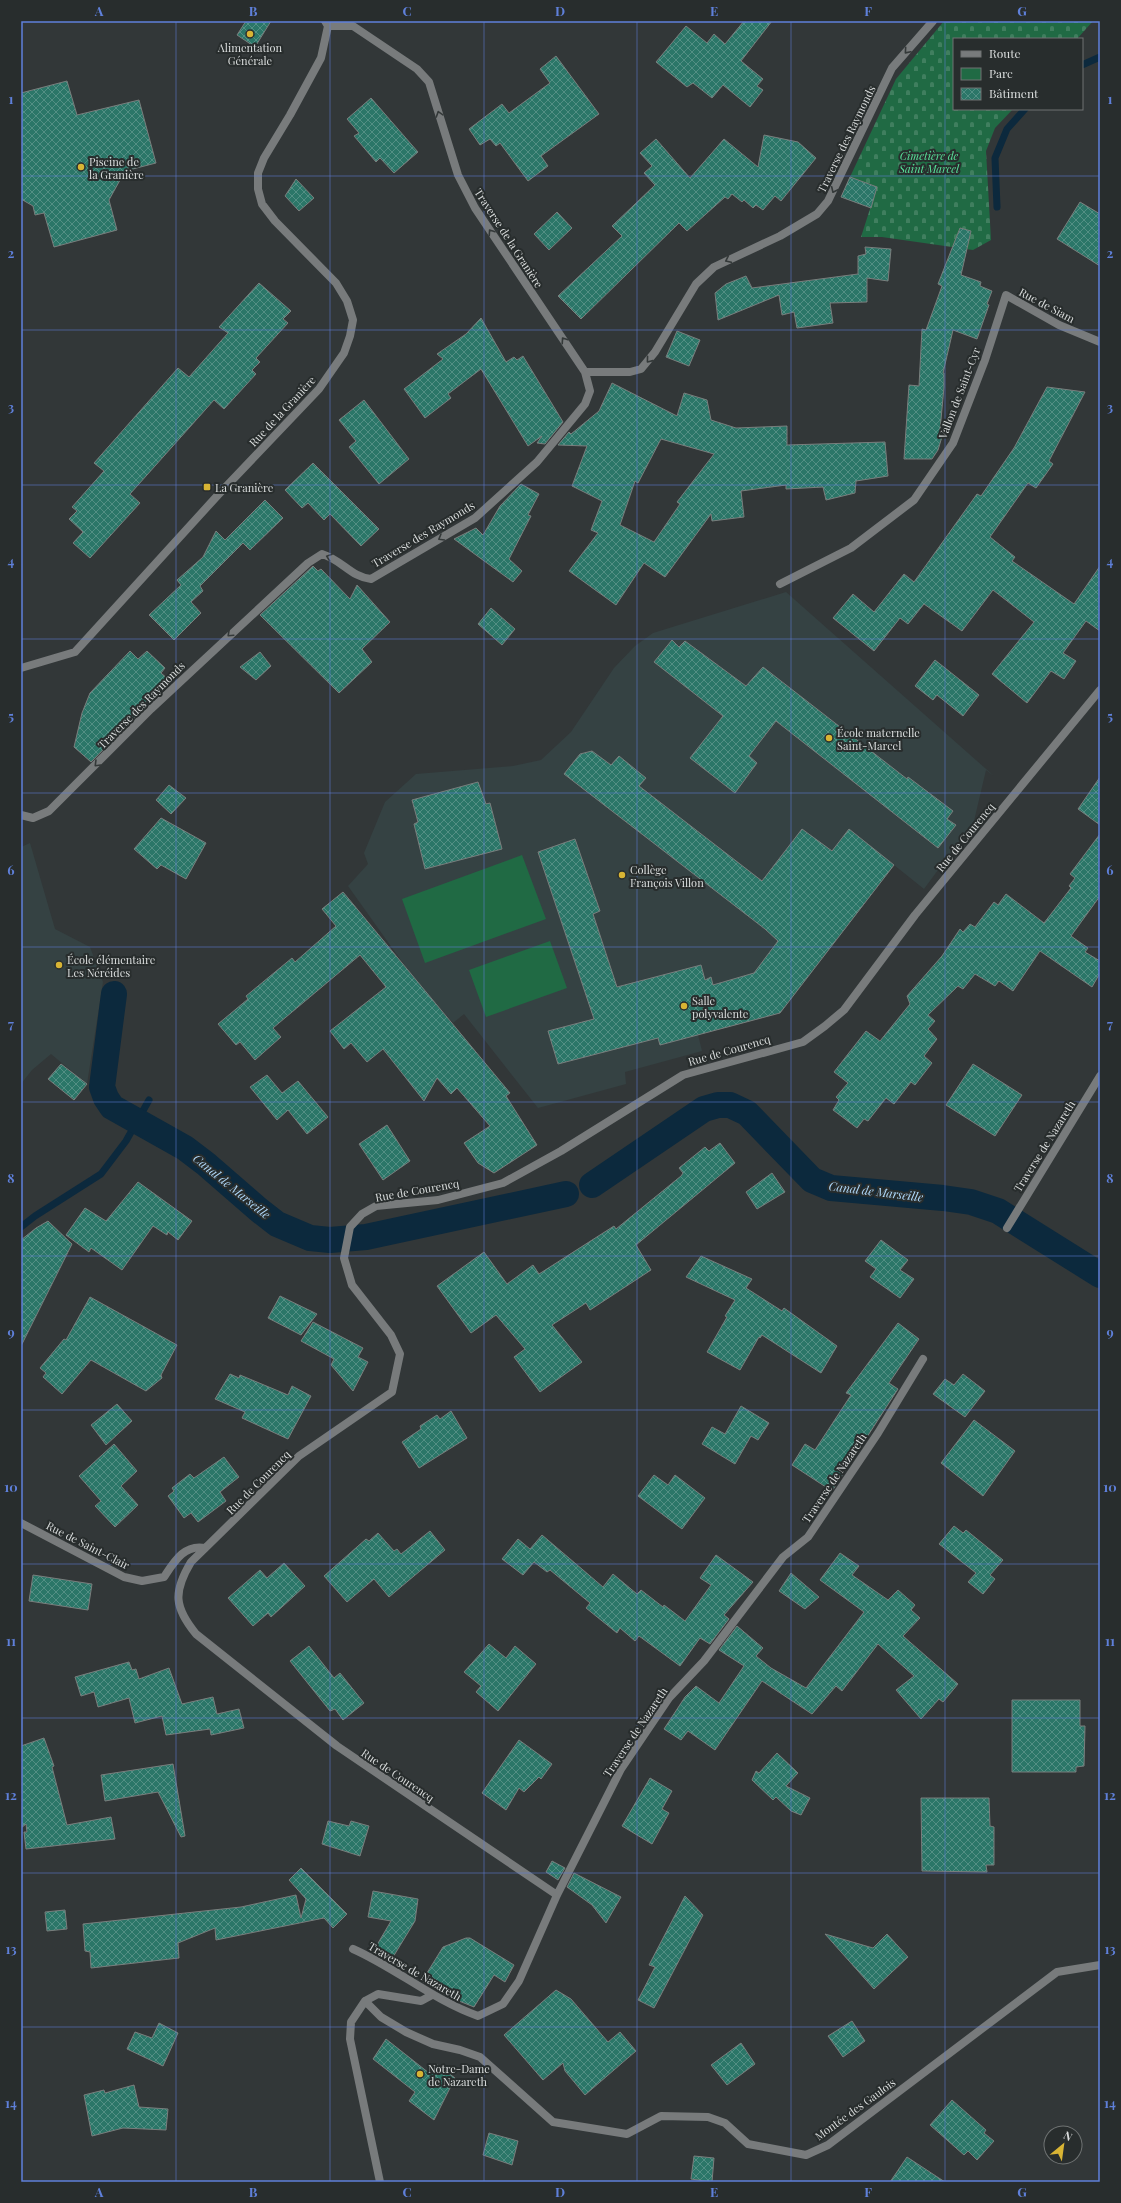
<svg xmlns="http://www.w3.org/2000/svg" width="1121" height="2203" font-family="'Playfair Display',serif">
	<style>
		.built { fill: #354243 }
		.green { fill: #206a44 }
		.cemetery { fill: url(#cemetery-stones) }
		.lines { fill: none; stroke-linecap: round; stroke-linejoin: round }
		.stream { stroke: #0c293d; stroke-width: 7 }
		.canal { stroke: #0c293d; stroke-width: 26 }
		.building { fill: url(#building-cross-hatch); stroke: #797e7d; fill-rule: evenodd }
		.street { stroke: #787b7c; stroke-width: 8 }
		.oneway { stroke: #343939 }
		.grid { fill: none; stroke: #5f80da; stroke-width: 1; stroke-opacity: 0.55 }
		.poi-dot { fill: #d8b434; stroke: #282d2d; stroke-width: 1.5 }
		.labels { text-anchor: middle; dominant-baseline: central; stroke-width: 4; stroke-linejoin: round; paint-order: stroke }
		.poi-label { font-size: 11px; fill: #dadddd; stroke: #282d2d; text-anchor: start }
		.street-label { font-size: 11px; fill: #dadddd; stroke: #282d2d }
		.park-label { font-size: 11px; font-style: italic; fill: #58e199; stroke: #282d2d }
		.water-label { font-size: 12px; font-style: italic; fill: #afd8f9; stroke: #282d2d }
		.neatline { fill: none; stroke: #5f80da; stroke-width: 1.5 }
		.grid-label { font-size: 13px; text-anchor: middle; font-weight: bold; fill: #5f80da }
	</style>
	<defs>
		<pattern id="cemetery-stones" width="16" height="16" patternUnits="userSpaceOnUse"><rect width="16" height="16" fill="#206a44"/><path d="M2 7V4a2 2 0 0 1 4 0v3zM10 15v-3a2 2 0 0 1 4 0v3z" fill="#407f5f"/></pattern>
		<pattern id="building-cross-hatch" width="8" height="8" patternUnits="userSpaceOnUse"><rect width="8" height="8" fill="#2b7668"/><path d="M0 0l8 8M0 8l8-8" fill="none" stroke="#538f84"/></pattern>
	</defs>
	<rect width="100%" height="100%" fill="#323738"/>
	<path class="built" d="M786,592L994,776L986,770L974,821L924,889L894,865L780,1013L698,1035L702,1051L625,1072L626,1084L538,1108L464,1014L453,1023L415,980L348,886L368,864L364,853L385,802L416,774L513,766L541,760L571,732L614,668L635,646L653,633Z
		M30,843L55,929L90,947L103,982L87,1084L51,1054L32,1070L21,1084V847Z"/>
	<path class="green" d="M522,855L546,919L425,963L402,899Z
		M550,941L567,988L486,1017L469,970Z"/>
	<path class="cemetery" d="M944,21H1093L1077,39H954V109H1013L995,128L986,151L991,240L973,250L882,237H861L877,187L850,177L896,79Z"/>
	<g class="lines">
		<path class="stream" d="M1082,65L1100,57
			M997,207L995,158L1007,129L1025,109
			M21,1227L35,1216L101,1174L126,1141L149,1100"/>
		<path class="canal" d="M114,994L102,1087L106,1098L112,1107L185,1148L206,1164L259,1210L277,1224L310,1238L330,1240L366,1237L566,1194
			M592,1185L704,1109L718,1105H730L747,1113L812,1180L831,1188L943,1198L971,1202L998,1211L1100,1275"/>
	</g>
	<path class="building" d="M246,21H271L255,47L237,35Z
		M744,21H772L741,61L763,79L757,86L763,90L750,107L723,85L712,98L693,83L687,87L656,62L686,26L707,43L714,34L725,44Z
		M556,56L599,114L541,156L548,166L528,181L500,143L496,146L490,139L480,145L469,129L502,104L509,113L550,83L540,69Z
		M67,81L77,115L139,100L156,163L125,171L109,200L117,230L54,247L44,213L35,215L33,206L21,199V93Z
		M371,98L418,152L394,173L380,158L376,162L354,136L359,133L347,119Z
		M764,135L798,142L816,158L781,201L775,196L763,210L756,205L753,208L744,200L742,202L732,194L728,199L725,197L687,231L679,223L581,319L558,296L622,236L612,226L655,185L644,173L652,166L640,153L656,139L690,178L724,139L758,167Z
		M850,177L877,187L871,208L841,197Z
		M296,179L314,198L299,211L285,196Z
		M1080,202L1100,214V266L1057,239Z
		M557,212L572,228L549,250L534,234Z
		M960,228L971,231L961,275L981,282L980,286L992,291L987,304L989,305L977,339L953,330L943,373H944V387L940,430H944L938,450L932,459H904L909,385L919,386L922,329L926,330L942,286L938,284Z
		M865,247L891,249L888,281L867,278V302L830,303L833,323L797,328L794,312L782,315L779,295L718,320L715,293L726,284L746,276L752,288L858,274V256L866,254Z
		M259,283L291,311L283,319L288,323L256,358L260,362L252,370L256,374L224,409L214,400L130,494L140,503L90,558L73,543L83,532L69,519L77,511L72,507L104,471L94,463L178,368L189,377L228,333L219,327Z
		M481,318L506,362L514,357L517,360L523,356L563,422L545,444L537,443L542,436L528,446L481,369L448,394L451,398L425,418L404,389L443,359L437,354L466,334Z
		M677,331L700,340L689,366L666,357Z
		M612,383L677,416L684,393L707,400L711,420L736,428L787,426V445L885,442L888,476L856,481L855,493L826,500L823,487L786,489V485L741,491L744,517L712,521L711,514L665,577L644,563L616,605L569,571L598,533L591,530L602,501L572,486L587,446L558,445L569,432L571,434L599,411ZM661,439L714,454L677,502L680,504L654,542L620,525L635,481L638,483Z
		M1047,387L1085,392L1049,461L1053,464L1036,488L1028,483L990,537L1015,557L1012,561L1074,604L1100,566V631L1086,621L1063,653L1076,661L1064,679L1051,671L1027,703L992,674L1034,622L993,590L962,631L924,604L908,624L900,618L874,651L833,618L853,594L874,612L904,574L914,582L977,494L981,496L1014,448Z
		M364,400L409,459L379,484L349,447L356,441L339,420Z
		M313,463L379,529L361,546L330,514L324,520L308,503L302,508L285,490Z
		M521,484L539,494L528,515L531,516L509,559L522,571L513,582L454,539L476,528L483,535L500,506Z
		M265,500L283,518L250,550L243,543L200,586L203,591L191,602L201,613L174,640L149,615L181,585L177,580L203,557L216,531L225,540Z
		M313,566L318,571L321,569L350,599L357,585L390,622L362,649L372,662L339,693L260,615Z
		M491,608L515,629L502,645L478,624Z
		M672,640L679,647L685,641L746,686L763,667L907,779L908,777L953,811L947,819L956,825L938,848L776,721L749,756L757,763L735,793L690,758L723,716L654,662Z
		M130,651L138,659L147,651L165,668L161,673L168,679L133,715H137L91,762L74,747L82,713L90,693Z
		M260,652L271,666L256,680L240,667Z
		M935,660L979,695L963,716L937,695L933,700L915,686Z
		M592,751L611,765L619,756L646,778L639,786L762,881L802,829L832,851L849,829L894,865L780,1013L660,1045L658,1038L558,1064L548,1031L594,1019L538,852L575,839L600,911L593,914L617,987L701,965L705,980L711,977L713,985L754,973L778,941L765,929L564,774L580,754Z
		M1100,777V825L1078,809Z
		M478,782L486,804L490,803L502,849L425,869L414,824L418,822L412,800Z
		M169,785L186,798L171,814L156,800Z
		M161,818L206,843L186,879L161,865L157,869L134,849Z
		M1100,834V896L1071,936L1088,948L1085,952L1100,961V973L1092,987L1040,951L1013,991L999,981L995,986L975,974L963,989L958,986L928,1015L935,1021L928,1029L937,1039L924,1056L932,1063L915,1085L911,1082L894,1104L886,1098L868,1121L864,1119L857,1128L833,1110L839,1100L836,1097L848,1083L834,1072L866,1031L880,1041L910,1004L907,996L942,956L960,929L963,932L970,924L975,927L994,902L998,905L1006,894L1044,923L1071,888L1069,886L1075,878L1070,874Z
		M343,892L510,1093L506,1096L537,1145L494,1173L478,1163L464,1143L490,1126L457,1088L451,1094L437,1078L424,1101L383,1049L367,1062L351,1043L344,1049L330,1031L386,987L360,955L273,1028L281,1037L255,1060L240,1042L236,1045L218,1024L248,999L246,996L292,958L295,962L336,926L322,909Z
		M61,1064L87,1084L74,1100L48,1079Z
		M973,1064L1022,1095L995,1136L946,1105Z
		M267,1075L282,1093L298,1081L328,1117L307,1134L288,1110L277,1120L250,1087Z
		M387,1125L410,1161L383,1180L359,1144Z
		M720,1143L735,1163L636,1245L651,1270L590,1310L586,1303L552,1325L582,1362L540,1392L514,1357L525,1349L496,1315L471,1333L437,1286L484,1252L507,1284L533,1265L539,1274L614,1226L616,1229L681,1176L683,1173L679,1168L705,1147L709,1151Z
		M772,1173L785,1192L757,1209L746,1192Z
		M138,1182L192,1221L178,1240L168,1232L167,1235L153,1226L122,1270L91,1248L89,1252L66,1235L85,1208L106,1221Z
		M48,1221L72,1244L21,1346V1240L36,1228Z
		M881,1240L908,1260L900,1270L914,1279L900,1298L870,1277L876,1269L865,1261Z
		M701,1256L752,1279L746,1288L782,1311L784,1308L837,1346L821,1373L762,1335L760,1338L759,1337L740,1370L707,1352L727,1317L725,1316L735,1300L686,1277Z
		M280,1296L317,1314L301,1335L268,1318Z
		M90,1297L177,1345L161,1375L162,1378L146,1391L91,1360L62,1394L43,1377L46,1373L40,1368L64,1339L66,1340Z
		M313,1322L363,1348L358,1357L368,1362L353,1391L331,1365L334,1359L301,1341Z
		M898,1323L919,1339L889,1383L898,1389L832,1491L792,1465L805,1444L815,1450L851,1395L846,1393Z
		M230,1374L239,1378L240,1375L288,1395L292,1386L311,1396L288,1439L242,1418L245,1412L215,1399Z
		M963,1374L985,1391L965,1417L933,1394L945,1379L954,1385Z
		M117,1404L132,1421L106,1445L91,1425Z
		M741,1406L769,1423L758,1440L751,1436L735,1464L702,1444L712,1427L725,1434Z
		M451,1411L467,1438L419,1468L402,1442L421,1429L420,1426L437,1415L440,1419Z
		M974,1420L1015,1451L983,1496L941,1463Z
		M114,1444L137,1471L121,1486L138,1505L115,1527L95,1506L101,1501L79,1476Z
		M224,1457L239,1477L220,1492L226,1501L198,1522L191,1513L184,1518L168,1496L174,1491L172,1488L190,1474L194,1478Z
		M654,1475L668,1485L675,1475L705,1498L682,1529L638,1496Z
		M954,1526L963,1533L966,1530L1003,1560L990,1575L995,1579L983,1594L968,1582L976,1573L939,1544Z
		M430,1531L445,1550L389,1597L374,1579L347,1602L324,1576L366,1539L369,1541L378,1533L394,1551L397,1549L401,1554Z
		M542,1535L603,1587L613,1574L637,1594L641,1590L663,1607L664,1605L685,1621L711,1585L700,1578L716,1555L753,1582L724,1615L729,1619L710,1644L700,1638L680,1666L639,1636L635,1641L620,1628L617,1633L586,1608L590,1603L550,1570L547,1572L534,1562L523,1575L502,1559L518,1539L530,1549Z
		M840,1553L859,1566L852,1575L888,1600L898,1590L915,1605L911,1610L920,1618L903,1636L958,1684L943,1702L939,1699L921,1719L896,1690L914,1676L878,1644L842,1691L836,1686L812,1714L762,1681L715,1750L688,1731L681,1740L664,1729L685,1697L696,1686L719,1703L744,1666L719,1650L737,1626L763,1648L756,1656L771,1668L806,1688L864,1612L820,1580Z
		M284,1563L305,1586L271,1617L268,1613L253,1626L228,1598L260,1570L267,1578Z
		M791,1573L819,1597L805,1609L779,1591Z
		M33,1575L92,1584L88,1610L29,1601Z
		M489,1644L506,1658L515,1646L536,1664L498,1711L476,1692L481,1686L464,1672Z
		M309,1646L334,1678L340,1673L364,1703L343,1720L335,1709L330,1711L290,1661Z
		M129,1662L132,1670L136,1669L139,1679L169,1668L182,1704L213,1697L217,1714L239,1709L244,1728L211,1735L210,1729L166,1735L162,1716L135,1723L129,1698L98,1707L94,1692L81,1696L75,1677Z
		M1012,1700H1080V1726H1085L1084,1766L1076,1767V1772H1012Z
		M44,1738L54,1766L52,1767L67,1825L111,1817L115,1839L26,1849L24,1832H27L26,1824L21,1828V1746Z
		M519,1740L552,1764L541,1779L539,1777L524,1792L519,1788L506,1810L482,1793Z
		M777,1753L798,1773L786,1786L810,1798L801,1815L791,1811L776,1797L773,1800L752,1780L756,1771L759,1773Z
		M173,1764L185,1836L181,1837L158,1792L105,1801L101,1775Z
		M650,1778L672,1791L662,1809L669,1813L652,1844L622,1826Z
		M921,1798H989L990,1826L994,1827V1865H986L987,1872L922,1871Z
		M328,1821L349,1826L351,1821L369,1826L360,1856L322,1844Z
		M552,1861L565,1868L558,1880L546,1872Z
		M301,1868L347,1914L333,1928L324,1918L216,1940L215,1928L178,1943L179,1958L91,1968L90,1952L85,1951L83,1924L241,1907L296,1895L301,1918L306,1899L289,1880Z
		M574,1873L621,1897L606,1923L592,1905L567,1887Z
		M373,1891L418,1899L415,1921L390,1962L374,1950L391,1921L368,1917Z
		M685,1896L703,1915L654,2008L638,2000L655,1967L649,1965Z
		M65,1910L67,1929L47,1931L45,1912Z
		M825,1934L873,1948L887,1934L908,1957L874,1989Z
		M466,1938H470L514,1965L505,1982L494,1975L474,2007L449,1997L422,1981L443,1947Z
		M556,1990L571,1999L608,2042L620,2032L636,2051L585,2095L565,2071L563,2063L543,2080L504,2035Z
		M852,2021L865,2041L843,2057L828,2036Z
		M159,2023L178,2033L163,2066L127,2049L135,2032L152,2038Z
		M386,2039L429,2073L436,2064L455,2078L434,2120L409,2101L415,2092L373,2059Z
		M741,2043L755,2064L727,2085L711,2065Z
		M134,2085L139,2107L168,2109L166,2130L123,2128L92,2136L84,2095L104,2090L105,2093Z
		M952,2100L986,2130L984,2133L994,2141L977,2160L968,2151L964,2155L930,2125Z
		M489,2133L518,2141L512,2165L483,2155Z
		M694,2156L714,2158L712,2182L691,2179Z
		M907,2157L945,2182H890Z"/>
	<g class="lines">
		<path class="street" d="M585,372H630L641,369L655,352L696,284L714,267L780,236L817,214L828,201L892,68L933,21
			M780,584L851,548L914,500L953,443L985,360L1006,295L1059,325L1100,342
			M21,668L75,652L218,495L319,389L344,353L350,336L353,320L347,301L336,283L275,221L262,204L258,189V173L264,158L290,115L321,58L328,26L325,21
			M21,815L33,818L49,811L151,709L308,563L322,554C342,560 351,577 371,579L475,518L537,462L585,404L590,391L585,372L475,208L458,175L429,82L417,69L353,26H328
			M1007,1228L1100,1076
			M21,1523L124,1577L142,1581L164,1577C174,1562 184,1544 205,1548
			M557,1895L337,1746L196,1634C174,1607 173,1592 191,1562L299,1456L392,1392L400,1354L391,1335L352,1285L344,1258L350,1227L362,1214L376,1206L438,1200L503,1183L561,1151L683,1075L803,1042L825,1026L844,1010L915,915L1100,690
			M353,1949C396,1968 433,2000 478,2016L503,2004L519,1981L557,1895L621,1769L669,1698L704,1661L783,1557L808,1537L878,1433L923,1359
			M365,2001L381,2017L406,2032L433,2044L460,2050L480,2057L553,2122L627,2134L661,2116L708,2117L725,2123L748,2144L806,2155L828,2145L1057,1972L1100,1965
			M380,2182L350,2039L351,2022L365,2001L378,1994L421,2001L432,1995"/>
	</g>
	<defs><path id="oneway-chevron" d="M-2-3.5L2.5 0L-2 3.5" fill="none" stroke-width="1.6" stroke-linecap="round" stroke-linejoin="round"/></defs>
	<g class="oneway">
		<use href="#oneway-chevron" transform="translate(907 51) rotate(131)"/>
		<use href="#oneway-chevron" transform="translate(439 114) rotate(-108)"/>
		<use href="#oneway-chevron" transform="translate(834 190) rotate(115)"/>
		<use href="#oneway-chevron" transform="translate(491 232) rotate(-124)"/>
		<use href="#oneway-chevron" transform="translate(728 260) rotate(155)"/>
		<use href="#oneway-chevron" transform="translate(564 340) rotate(-124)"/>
		<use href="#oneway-chevron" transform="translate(649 360) rotate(129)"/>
		<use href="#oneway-chevron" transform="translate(441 538) rotate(150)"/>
		<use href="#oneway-chevron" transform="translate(329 557) rotate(-161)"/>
		<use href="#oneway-chevron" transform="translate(230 634) rotate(137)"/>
		<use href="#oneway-chevron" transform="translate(97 764) rotate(135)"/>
	</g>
	<path class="grid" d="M176,21V2182M330,21V2182M484,21V2182M637,21V2182M791,21V2182M945,21V2182M21,176H1100M21,330H1100M21,485H1100M21,639H1100M21,793H1100M21,947H1100M21,1102H1100M21,1256H1100M21,1410H1100M21,1564H1100M21,1718H1100M21,1873H1100M21,2027H1100"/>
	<g class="poi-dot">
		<circle cx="250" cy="34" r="4"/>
		<circle cx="81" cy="167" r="4"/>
		<rect x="203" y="483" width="8" height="8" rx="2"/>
		<circle cx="829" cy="738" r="4"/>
		<circle cx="622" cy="875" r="4"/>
		<circle cx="59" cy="965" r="4"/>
		<circle cx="684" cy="1006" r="4"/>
		<circle cx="420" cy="2074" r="4"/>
	</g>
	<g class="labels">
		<g class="poi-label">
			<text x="250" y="47" text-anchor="middle">Alimentation<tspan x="250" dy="13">Générale</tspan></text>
			<text x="89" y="161">Piscine de<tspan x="89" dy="13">la Granière</tspan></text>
			<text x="215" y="487">La Granière</text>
			<text x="837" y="732">École maternelle<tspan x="837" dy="13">Saint-Marcel</tspan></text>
			<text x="630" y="869">Collège<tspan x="630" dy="13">François Villon</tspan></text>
			<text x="67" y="959">École élémentaire<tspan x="67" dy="13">Les Néréides</tspan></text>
			<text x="692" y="1000">Salle<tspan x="692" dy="13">polyvalente</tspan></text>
			<text x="428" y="2068">Notre-Dame<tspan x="428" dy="13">de Nazareth</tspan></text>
		</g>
		<g class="street-label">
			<text transform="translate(846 139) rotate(-64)">Traverse des Raymonds</text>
			<text transform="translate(509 238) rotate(57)">Traverse de la Granière</text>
			<text transform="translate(1047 305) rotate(28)">Rue de Siam</text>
			<text transform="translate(959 393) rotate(-69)">Vallon de Saint-Cyr</text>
			<text transform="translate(282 411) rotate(-47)">Rue de la Granière</text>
			<text transform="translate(423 534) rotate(-31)">Traverse des Raymonds</text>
			<text transform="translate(141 705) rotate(-45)">Traverse des Raymonds</text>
			<text transform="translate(965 837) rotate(-51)">Rue de Courencq</text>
			<text transform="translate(729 1050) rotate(-16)">Rue de Courencq</text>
			<text transform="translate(1044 1146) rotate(-58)">Traverse de Nazareth</text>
			<text transform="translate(417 1190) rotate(-10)">Rue de Courencq</text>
			<text transform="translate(834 1478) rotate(-56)">Traverse de Nazareth</text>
			<text transform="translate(258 1482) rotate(-45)">Rue de Courencq</text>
			<text transform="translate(88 1545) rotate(27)">Rue de Saint-Clair</text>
			<text transform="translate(635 1732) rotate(-56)">Traverse de Nazareth</text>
			<text transform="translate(398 1775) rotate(34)">Rue de Courencq</text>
			<text transform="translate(415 1971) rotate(30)">Traverse de Nazareth</text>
			<text transform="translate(855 2109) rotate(-36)">Montée des Gaulois</text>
		</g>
		<g class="park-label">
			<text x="929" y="155">Cimetière de<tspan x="929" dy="13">Saint Marcel</tspan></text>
		</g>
		<g class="water-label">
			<text transform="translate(232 1186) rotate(39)">Canal de Marseille</text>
			<text transform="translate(876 1191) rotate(7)">Canal de Marseille</text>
		</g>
	</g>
	<rect width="1121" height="2203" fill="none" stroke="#282d2d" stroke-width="44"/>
	<rect x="953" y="38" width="130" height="72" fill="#282d2d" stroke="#6f7373"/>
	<rect x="961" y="51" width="20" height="6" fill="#787b7c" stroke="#6f7373"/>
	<text x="989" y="58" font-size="12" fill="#dadddd">Route</text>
	<rect x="961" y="68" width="20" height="12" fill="#206a44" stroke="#6f7373"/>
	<text x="989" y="78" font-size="12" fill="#dadddd">Parc</text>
	<rect x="961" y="88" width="20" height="12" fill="url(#building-cross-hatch)" stroke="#6f7373"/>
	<text x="989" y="98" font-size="12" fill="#dadddd">Bâtiment</text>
	<g transform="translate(1063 2145) rotate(29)"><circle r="19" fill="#282d2d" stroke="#6f7373"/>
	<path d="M0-3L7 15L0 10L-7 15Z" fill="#d8b434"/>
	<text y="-6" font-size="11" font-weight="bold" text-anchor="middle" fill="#dadddd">N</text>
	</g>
	<rect x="22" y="22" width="1077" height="2159" class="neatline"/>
	<g class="grid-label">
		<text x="99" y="16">A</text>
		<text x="253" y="16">B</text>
		<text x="407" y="16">C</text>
		<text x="560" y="16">D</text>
		<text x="714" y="16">E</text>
		<text x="868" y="16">F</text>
		<text x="1022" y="16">G</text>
		<text x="11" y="104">1</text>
		<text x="1110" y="104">1</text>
		<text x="11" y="258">2</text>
		<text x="1110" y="258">2</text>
		<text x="11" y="412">3</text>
		<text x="1110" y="412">3</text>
		<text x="11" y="566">4</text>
		<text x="1110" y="566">4</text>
		<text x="11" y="721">5</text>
		<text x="1110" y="721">5</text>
		<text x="11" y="875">6</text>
		<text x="1110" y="875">6</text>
		<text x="11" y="1029">7</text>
		<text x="1110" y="1029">7</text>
		<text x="11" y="1183">8</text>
		<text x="1110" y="1183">8</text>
		<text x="11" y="1337">9</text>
		<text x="1110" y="1337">9</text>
		<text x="11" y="1492">10</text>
		<text x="1110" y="1492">10</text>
		<text x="11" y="1646">11</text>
		<text x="1110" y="1646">11</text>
		<text x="11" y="1800">12</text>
		<text x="1110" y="1800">12</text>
		<text x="11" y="1954">13</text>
		<text x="1110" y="1954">13</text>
		<text x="11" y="2108">14</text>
		<text x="1110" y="2108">14</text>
		<text x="99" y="2197">A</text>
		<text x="253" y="2197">B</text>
		<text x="407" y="2197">C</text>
		<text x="560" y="2197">D</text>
		<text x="714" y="2197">E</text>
		<text x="868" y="2197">F</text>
		<text x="1022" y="2197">G</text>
	</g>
</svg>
